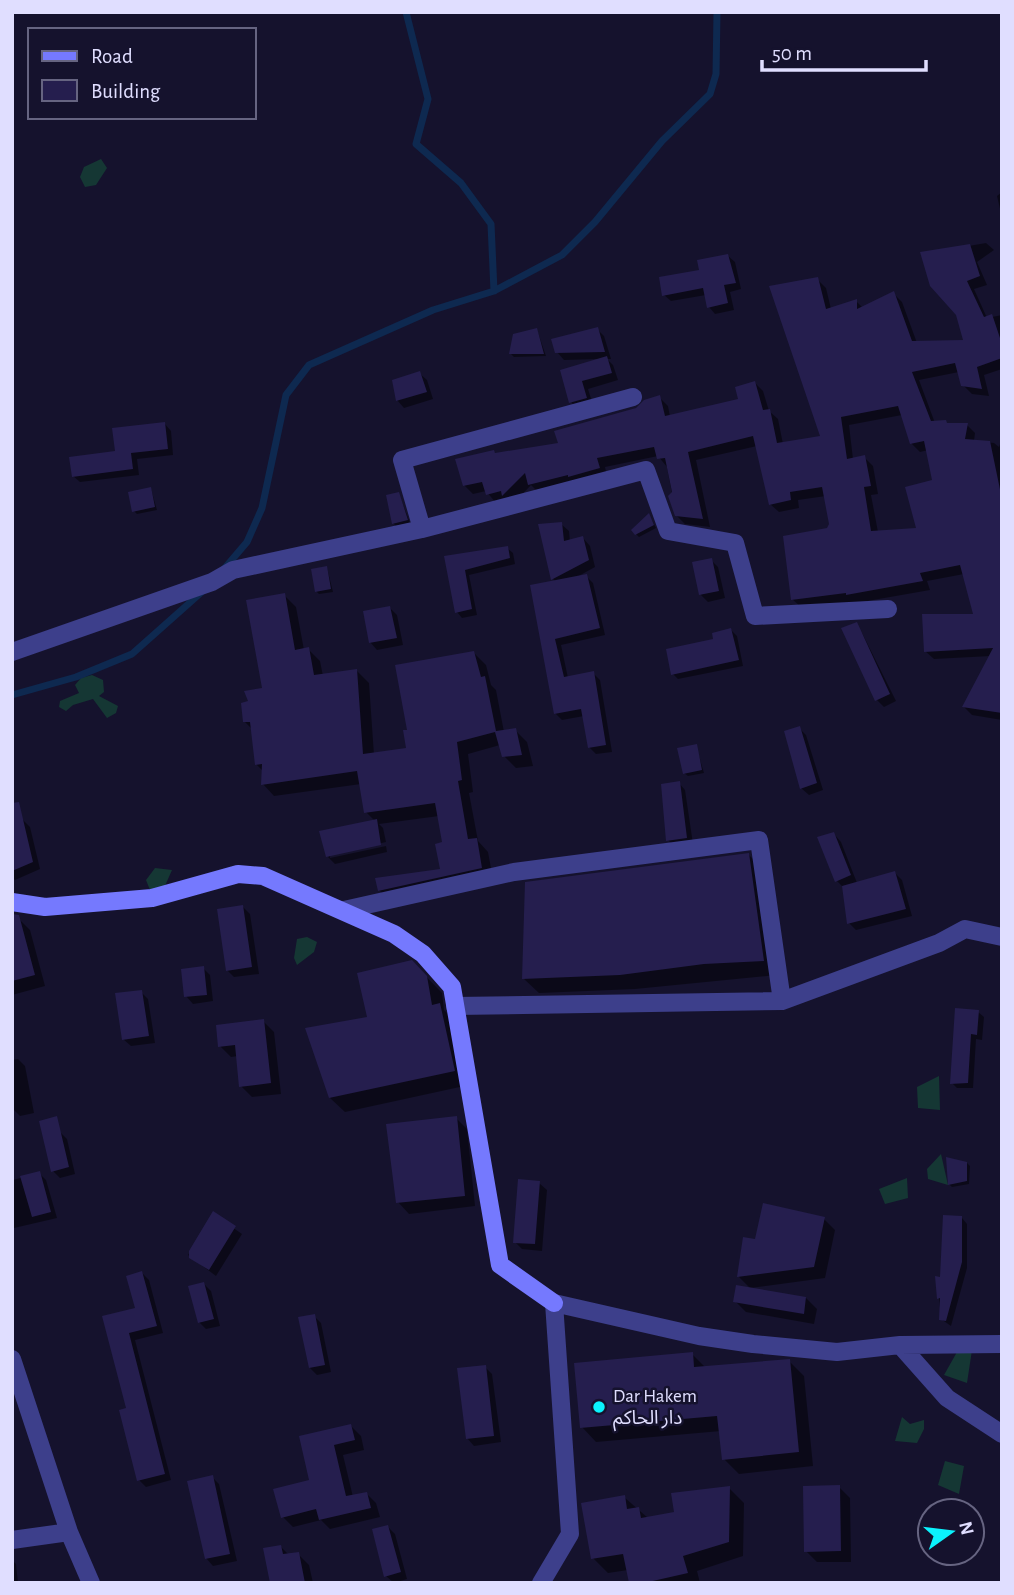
<svg xmlns="http://www.w3.org/2000/svg" width="1014" height="1595" font-family="'Alegreya Sans','Noto Sans Arabic',sans-serif">
	<style>
		.green { fill: #153734 }
		.shadow { fill: #0007; fill-rule: evenodd }
		.lines { fill: none; stroke-linecap: round; stroke-linejoin: round }
		.stream { stroke: #0e2950; stroke-width: 7 }
		.building { fill: #251e4e; fill-rule: evenodd }
		.street { stroke: #3d3f8b; stroke-width: 18 }
		.secondary { stroke: #7579fe; stroke-width: 18 }
		.poi-dot { fill: #0bf2fd; stroke: #15122d; stroke-width: 2.5 }
		.labels { text-anchor: middle; dominant-baseline: central; stroke-width: 5; stroke-linejoin: round; paint-order: stroke }
		.poi-label { font-size: 19px; fill: #e0deff; stroke: #15122d; text-anchor: start }
	</style>
	<rect width="100%" height="100%" fill="#15122d"/>
	<path class="green" d="M101,159L107,168L96,185L85,187L80,177L84,167Z
		M92,675L103,680L104,692L99,696L118,706L116,713L107,718L93,699L73,705L66,711L59,707L60,701L79,693L75,685L81,678Z
		M155,868L172,870L164,888L150,890L146,880Z
		M307,937L317,942L314,952L297,965L294,958L297,939Z
		M939,1076L940,1110L918,1108L917,1087Z
		M941,1154L948,1185L928,1179L927,1169Z
		M907,1178L908,1198L885,1204L879,1189Z
		M972,1350L967,1383L944,1375L957,1352Z
		M902,1417L910,1424L924,1420V1429L917,1443L895,1441Z
		M945,1461L964,1466L959,1494L938,1485Z"/>
	<path class="shadow" d="M1002,192V217L997,196Z
		M986,243L994,250L977,262L987,285L974,289L987,318L1002,315V369L984,375L989,396L972,394L963,385L959,372L919,380L935,423L967,425L975,433L974,441L994,443L999,447L1002,438V720L972,715L964,707L991,656L934,659L925,651L975,615L964,574L927,581L930,590L856,603L801,607L792,599L831,525L826,496L798,500L799,508L779,512L770,504L757,446L696,460L710,527L685,524L676,515L667,467L658,456L605,467L607,476L539,493L531,485L514,503H496L486,491L473,494L464,485L494,452L497,455L560,445L659,397L668,406L670,417L740,400L755,383L763,391L769,411L778,419L783,444L823,438L817,279L826,288L831,309L856,301L863,308L893,293L902,302L917,343L965,342L957,314L922,254ZM902,415L911,443L920,452L928,450L934,481L918,529L878,532L871,495L878,494L873,466L864,457L853,459L849,425Z
		M728,256L735,262L741,289L730,292L734,310L715,314L709,307L706,295L671,301L664,295Z
		M597,329L604,336L611,359H607L613,365L618,380L588,389L593,405L578,409L571,402L562,372L599,359L564,360L557,352Z
		M537,330L546,356L514,357L511,354Z
		M419,373L427,380L433,399L404,408L397,400Z
		M165,424L171,431L173,455L137,459L139,475L80,482L73,476Z
		M151,489L157,510L137,514L134,511Z
		M399,494L410,523L396,526L393,523Z
		M649,515L656,528L639,537L636,534Z
		M561,524L569,531L570,542L583,538L590,546L595,567L575,578L586,576L593,583L605,635L561,645L568,678L593,673L600,680L612,752L596,754L589,747L584,716L562,720L555,713L532,587L556,582L553,579Z
		M507,548L513,553L515,564L469,575L477,615L462,618L457,612L446,557Z
		M711,560L718,567L725,598L708,602L701,595Z
		M327,568L333,592L319,594L316,591Z
		M284,595L296,607L304,650L308,649L320,661L323,676L357,671L369,683L374,755L408,750L409,731L474,653L486,665L491,685L496,690L504,732L515,730L527,742L533,766L516,768L504,756L500,745L468,754L473,792L469,793L478,841L488,852L493,879L391,902L379,890L442,871L444,844L439,816L379,824L383,828L386,842L330,855V858L386,846L387,852L335,864L328,857L375,821L366,812L361,784L274,796L263,784V771L256,764L252,729L245,722L250,703L264,689Z
		M390,608L397,615L403,645L377,650L370,642Z
		M731,630L737,636L743,666L678,679L673,674Z
		M861,631L896,701L884,707L877,700Z
		M799,728L806,735L823,790L809,795L801,788Z
		M696,746L704,773L688,776L684,773Z
		M679,783L685,790L693,844L674,846L668,840Z
		M23,820L30,827L40,869L15,880L12,877V823Z
		M834,834L841,842L857,883L895,873L902,880L912,916L856,930L849,923L844,888L837,881Z
		M749,855L763,869L777,975L635,989L539,993L524,979Z
		M243,907L250,914L259,974L234,977L227,970Z
		M19,919L30,930L45,986L12,995V921Z
		M412,962L442,993L444,1010L454,1020L469,1085L345,1112L330,1098L369,1018Z
		M203,968L210,975L213,1001L193,1004L186,996Z
		M141,992L148,999L155,1043L131,1046L123,1039Z
		M978,1012L984,1017L982,1040L976,1039L973,1088H957L952,1083Z
		M263,1021L274,1032L281,1094L252,1097L241,1086L238,1056L231,1057L220,1046Z
		M18,1059L25,1066L34,1113L20,1116L12,1108V1060Z
		M456,1118L467,1129L475,1206L409,1214L398,1202Z
		M60,1132L67,1139L75,1174L60,1178L53,1171Z
		M967,1163L970,1166L969,1184L952,1187L949,1184Z
		M39,1173L46,1180L57,1218L14,1228L12,1177L13,1180Z
		M539,1183L547,1190L542,1251L522,1249L515,1242Z
		M213,1214L242,1234L216,1276L188,1255Z
		M962,1218L967,1224V1268L951,1326L941,1319L939,1298Z
		M824,1219L835,1230L825,1278L750,1288L739,1277L757,1241Z
		M142,1273L149,1280L163,1333L135,1340L171,1480L146,1487L139,1480L128,1409L104,1317L137,1309Z
		M204,1284L211,1291L220,1326L206,1329L199,1322Z
		M806,1298L817,1309L814,1324L746,1312L735,1301Z
		M314,1316L321,1323L331,1372L317,1375L310,1368Z
		M692,1354L706,1368L789,1361L804,1376L813,1466L739,1474L724,1459L721,1431L596,1442L582,1427Z
		M485,1367L492,1374L501,1442L474,1446L467,1438Z
		M351,1426L361,1436L364,1450L343,1455L353,1497L366,1493L376,1503L380,1517L330,1529L321,1520L293,1527L283,1517L311,1481L301,1437Z
		M212,1477L219,1484L237,1561L213,1566L206,1558Z
		M839,1487L850,1498L851,1562H817L806,1551Z
		M729,1488L744,1503L743,1556L697,1571L700,1583H630L628,1570L608,1573L593,1558L624,1497L648,1518L676,1513Z
		M388,1527L395,1534L407,1579L394,1583L386,1576Z
		M281,1547L289,1555L298,1554L309,1565L313,1583H271Z
		M12,1560L16,1564L18,1583H12Z"/>
	<g class="lines">
		<path class="stream" d="M406,12L428,99L416,144L461,183L491,224L494,291
			M224,569L247,542L262,508L286,395L309,365L433,310L494,291L562,255L595,222L662,141L710,94L716,74L717,12
			M12,695L76,677L132,654L204,590"/>
	</g>
	<path class="building" d="M970,244L980,276L967,281L984,317L992,314L1002,344V358L977,367L982,389L961,386L955,363L912,372L931,421L946,420L947,423H968L965,439L990,441L1002,499V713L962,707L993,648L924,652L922,614H973L960,565L920,573L923,581L846,595V593L791,600L783,536L827,528L829,524L822,487L790,492L791,500L769,505L753,436L688,452L703,519L675,516L668,496L672,492L665,458L657,459L654,447L597,458L600,468L568,477V475L528,485L525,473L502,496L501,491L486,495L482,482L463,486L455,459L494,450L495,453L558,443L554,431L636,408L644,400L660,395L665,416L738,399L735,387L755,381L763,410L770,409L777,443L820,436L769,286L818,277L826,309L857,299V309L894,291L912,341L963,340L956,315L930,286L920,252ZM898,406L910,444L924,441L932,480L905,487L916,528L871,531L864,487L871,486L865,455L847,459L841,417Z
		M728,254L736,283L724,285L728,303L707,308L703,288L662,296L659,277L699,270L697,260Z
		M598,327L605,352L555,353L551,339Z
		M537,328L544,354H509L513,334Z
		M607,356L612,373L582,381L587,398L569,403L560,370Z
		M420,371L427,392L396,401L392,380Z
		M165,422L168,449L131,453L133,469L72,477L69,457L115,451L112,428Z
		M151,487L155,507L132,512L128,492Z
		M399,492L408,520L392,524L386,495Z
		M649,513L654,525L635,535L631,530Z
		M562,522L564,541L583,536L589,560L551,580L538,524Z
		M508,546L510,558L465,570L472,609L455,613L444,556Z
		M712,558L719,591L699,595L692,562Z
		M327,566L331,589L315,592L311,569Z
		M587,574L600,628L555,639L564,677L594,671L606,745L588,748L581,709L554,714L530,585Z
		M285,593L295,650L309,647L314,675L357,669L363,754L406,748L403,730H407L395,665L474,651L481,677L485,676L496,731L516,728L522,755L502,757L495,732L457,742L462,780L458,781L468,839L477,838L482,868L378,891L375,878L440,869L435,844L442,842L435,803L364,813L357,771L261,785L262,764L255,765L250,722H243L241,703L248,701L244,691L262,688L246,600Z
		M390,606L397,638L369,643L363,611Z
		M857,622L890,694L875,701L841,628Z
		M731,628L739,660L671,675L666,649L713,639L712,633Z
		M800,726L817,783L800,789L784,731Z
		M697,744L702,770L683,774L677,748Z
		M680,781L687,838L666,841L661,784Z
		M19,802L33,862L12,871V803Z
		M377,819L381,845L326,857L319,831Z
		M834,832L851,875L835,882L817,837Z
		M749,853L764,961L704,964L620,975L522,979L525,882Z
		M895,871L906,909L847,924L842,886Z
		M243,905L252,967L226,971L217,909Z
		M12,914L19,915L35,975L12,981Z
		M412,960L427,976L432,1005L440,1003L455,1071L329,1098L305,1028L367,1017L357,973Z
		M204,966L207,995L184,997L181,969Z
		M142,990L149,1036L122,1040L115,993Z
		M955,1008L979,1010L977,1035L971,1034L968,1083L950,1084Z
		M264,1019L271,1083L239,1087L235,1045L218,1047L216,1025Z
		M57,1116L69,1167L51,1172L39,1121Z
		M457,1116L465,1196L396,1203L386,1124Z
		M946,1157L967,1162V1181L948,1185Z
		M40,1171L51,1212L32,1217L20,1176Z
		M518,1179L540,1181L535,1244L513,1243Z
		M763,1203L825,1217L814,1267L737,1277L743,1237L755,1239Z
		M213,1211L236,1226L209,1270L189,1258V1251Z
		M943,1215L962,1216V1262L946,1321L939,1320L940,1298L937,1299L935,1276L940,1277Z
		M142,1271L157,1326L129,1333L165,1474L137,1481L119,1410L126,1408L102,1316L135,1308L126,1276Z
		M204,1282L214,1319L198,1323L188,1286Z
		M736,1285L806,1297L804,1314L733,1302Z
		M315,1314L325,1365L309,1368L298,1317Z
		M693,1352L694,1367L790,1359L799,1452L722,1460L717,1416L580,1428L574,1363Z
		M486,1365L494,1436L466,1439L457,1368Z
		M351,1424L355,1440L334,1445L346,1496L367,1492L371,1508L319,1520L316,1509L281,1518L273,1489L309,1480L299,1436Z
		M213,1475L230,1554L205,1559L187,1481Z
		M840,1485L841,1551L804,1552L803,1486Z
		M730,1486L729,1542L683,1556L688,1573L644,1583H629L623,1554L591,1559L581,1503L625,1495L627,1509L639,1507L641,1518L674,1512L671,1493Z
		M388,1525L401,1572L384,1577L372,1529Z
		M281,1545L283,1554L299,1552L305,1583H270L263,1548Z"/>
	<g class="lines">
		<path class="street" d="M422,529L402,460L633,397
			M12,652L212,582L233,570L422,529L646,470L668,531L735,543L755,616L888,609
			M344,910L514,872L759,840L782,1001
			M455,1006L782,1001L939,943L965,929L1002,937
			M900,1345L947,1398L1002,1434
			M12,1359L69,1532L91,1583
			M12,1540L69,1532
			M541,1583L570,1534L554,1303L699,1336L753,1344L837,1352L900,1345L1002,1344"/>
		<path class="secondary" d="M12,902L45,907L152,898L238,874L263,876L394,934L423,954L452,987L500,1265L554,1303"/>
	</g>
	<circle class="poi-dot" cx="599" cy="1407" r="7"/>
	<g class="labels">
		<g class="poi-label">
			<text x="613" y="1396">Dar Hakem<tspan x="613" dy="22">دار الحاكم</tspan></text>
		</g>
	</g>
	<rect width="1014" height="1595" fill="none" stroke="#e0deff" stroke-width="28"/>
	<rect x="28" y="28" width="228" height="91" fill="#15122d" stroke="#666481" stroke-width="2"/>
	<rect x="42" y="51" width="35" height="10" fill="#7579fe" stroke="#666481" stroke-width="2"/>
	<text x="91" y="63" font-size="21" fill="#e0deff">Road</text>
	<rect x="42" y="80" width="35" height="21" fill="#251e4e" stroke="#666481" stroke-width="2"/>
	<text x="91" y="98" font-size="21" fill="#e0deff">Building</text>
	<g transform="translate(951 1532) rotate(76)"><circle r="33" fill="#15122d" stroke="#666481" stroke-width="2"/>
	<path d="M0-5L12 26L0 18L-12 26Z" fill="#0bf2fd"/>
	<text y="-10" font-size="19" font-weight="bold" text-anchor="middle" fill="#e0deff">N</text>
	</g>
	<path d="M762 60v10h164v-10" fill="none" stroke="#e0deff" stroke-width="3.5"/>
	<text x="772" y="60" font-size="21" fill="#e0deff" stroke="#15122d" stroke-width="5" paint-order="stroke">50 m</text>
</svg>
